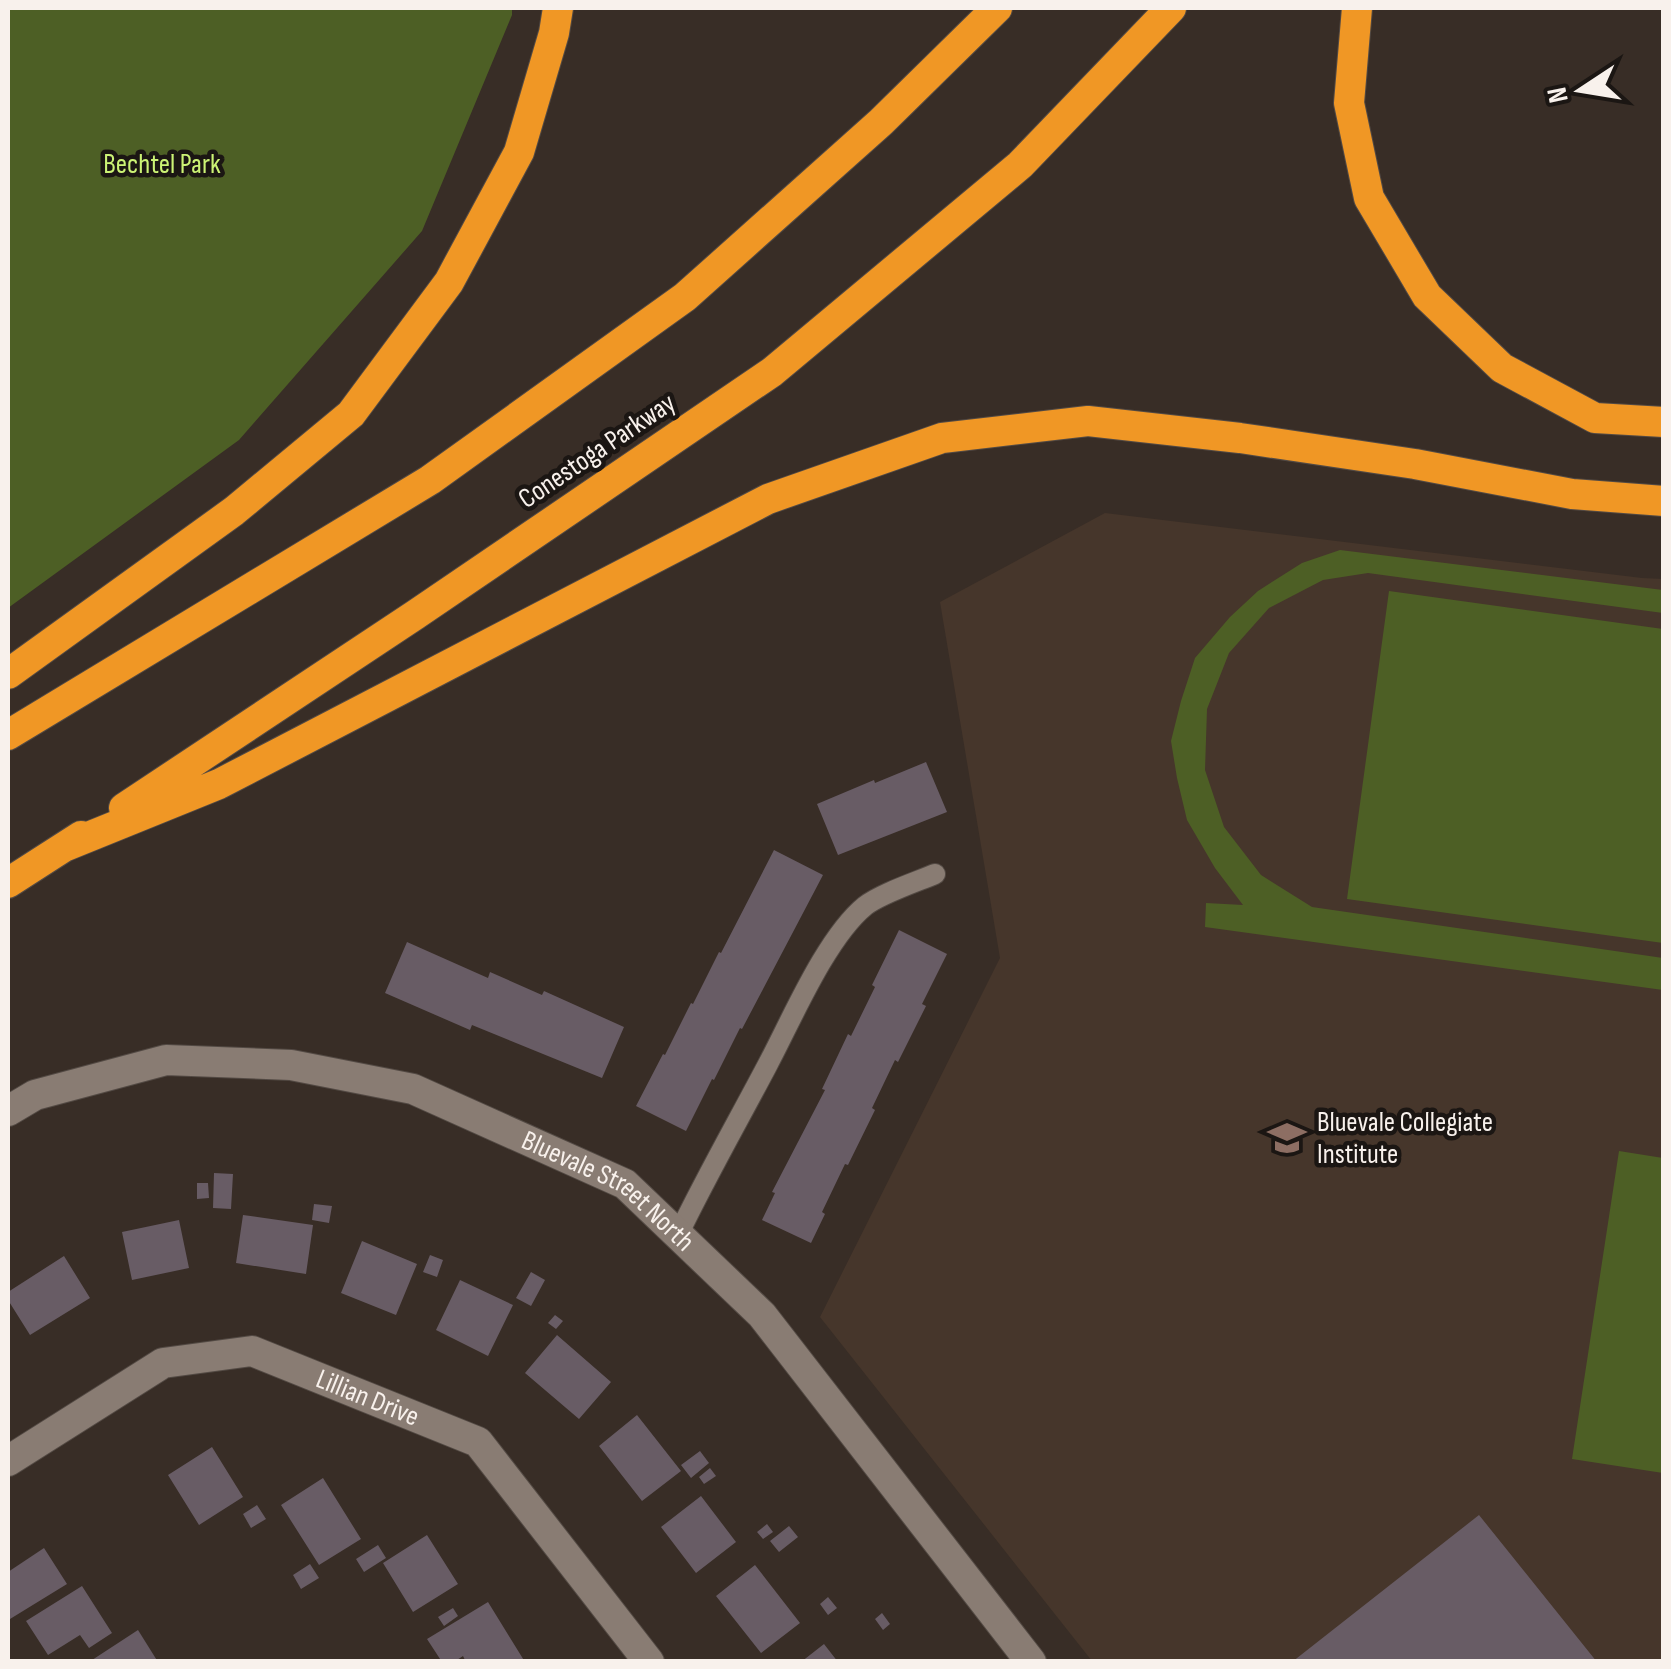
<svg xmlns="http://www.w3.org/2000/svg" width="1671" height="1669" font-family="'Sofia Sans Condensed',sans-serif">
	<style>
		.built { fill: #46362b }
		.green { fill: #4d5f25 }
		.building { fill: #685c65 }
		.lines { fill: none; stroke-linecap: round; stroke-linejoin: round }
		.lane-casing { stroke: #534a44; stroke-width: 22 }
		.street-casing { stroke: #534a44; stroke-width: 32 }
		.highway-casing { stroke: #534a44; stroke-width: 32 }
		.lane { stroke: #897c73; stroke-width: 20 }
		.street { stroke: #897c73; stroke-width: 30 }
		.highway { stroke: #f09725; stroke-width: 30 }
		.labels { text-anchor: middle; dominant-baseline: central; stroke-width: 9; stroke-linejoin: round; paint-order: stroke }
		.park-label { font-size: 28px; fill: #ccf375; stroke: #1b1613 }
		.street-label { font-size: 28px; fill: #f8f1ec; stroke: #1b1613 }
		.poi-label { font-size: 28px; fill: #f8f1ec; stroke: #1b1613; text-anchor: start }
	</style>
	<rect width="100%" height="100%" fill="#382d26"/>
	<path class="built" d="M1105,513L1642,578L1663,579V1661H1092L820,1317L1000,958L940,602Z"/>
	<path class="green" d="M8,8H512V15L422,231L239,440L8,608Z
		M1340,550L1663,590V613L1368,573L1323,580L1269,608L1229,653L1207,709L1205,770L1224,827L1261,875L1312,907L1663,958V990L1205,927L1206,903L1243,905L1215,868L1187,820L1177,778L1171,741L1181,701L1195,658L1230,617L1258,591L1302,563Z
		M1389,591L1663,629V943L1347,899Z
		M1619,1151L1663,1158V1473L1572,1459Z"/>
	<path class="building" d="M926,762L947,812L838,855L817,804L874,780L875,783Z
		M774,850L823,875L742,1029L740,1028L714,1080L712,1079L686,1131L636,1106L663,1054L665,1055L691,1003L693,1004L719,952L721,953Z
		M899,930L947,954L922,1004L926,1006L898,1062L895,1060L872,1108L875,1110L848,1165L845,1164L822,1212L825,1214L811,1243L762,1220L775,1193L772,1192L825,1090L822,1089L848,1034L851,1036L875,987L872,985Z
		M407,942L488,978L490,972L542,995L544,991L624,1027L602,1078L472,1025L470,1030L385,993Z
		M214,1173L233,1174L231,1209L213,1208Z
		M197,1183H208L209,1198L197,1199Z
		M314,1204L332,1206L329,1223L312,1220Z
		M243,1215L313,1225L306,1274L236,1263Z
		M179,1220L189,1268L132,1280L122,1232Z
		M362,1241L417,1264L396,1315L341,1293Z
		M430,1255L443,1260L437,1277L423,1272Z
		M64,1256L90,1298L30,1335L8,1300V1292Z
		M531,1272L545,1280L531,1306L516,1298Z
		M460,1280L513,1305L488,1356L436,1330Z
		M555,1315L563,1321L556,1329L548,1323Z
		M557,1335L611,1382L579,1419L525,1373Z
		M637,1415L681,1471L642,1501L599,1446Z
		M212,1447L243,1497L199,1525L168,1475Z
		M700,1451L709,1463L691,1478L681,1465Z
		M710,1468L716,1476L704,1484L699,1477Z
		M323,1478L361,1539L319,1565L281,1505Z
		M701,1496L736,1542L696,1573L661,1527Z
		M257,1505L266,1519L251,1528L243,1514Z
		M1479,1515L1597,1662H1292Z
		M767,1524L773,1532L763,1539L757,1532Z
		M789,1526L798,1537L779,1552L770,1541Z
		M427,1535L458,1584L413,1612L383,1563Z
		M378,1545L386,1558L364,1572L356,1559Z
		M44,1548L67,1584L10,1619L8,1615V1572Z
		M310,1564L319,1578L301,1589L293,1575Z
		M755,1565L800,1623L761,1653L716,1596Z
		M82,1586L112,1633L89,1648L80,1635L48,1655L26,1621Z
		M828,1597L837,1608L828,1615L820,1604Z
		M488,1602L525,1662H466L463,1656L454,1662H442L427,1639Z
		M453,1608L458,1616L444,1626L438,1617Z
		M882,1613L890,1624L883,1630L875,1619Z
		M138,1630L158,1662H89Z
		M824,1644L838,1662H801Z"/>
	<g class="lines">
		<g class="lane-casing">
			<path id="lane" d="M678,1235C706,1177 738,1121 768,1064C792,1019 826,938 865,906C880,894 916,882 935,874"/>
		</g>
		<g class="street-casing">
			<g id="street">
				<path id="s1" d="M8,1111L35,1095L166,1060L291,1065L413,1089L625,1184L762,1315L1031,1662"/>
				<path id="s2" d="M8,1461L163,1363L252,1351L478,1442L649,1662"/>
			</g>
		</g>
		<g class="highway-casing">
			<path id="highway" d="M1357,8L1349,103L1369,198L1427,296L1502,368L1595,418L1664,422
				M8,674L234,511L351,414L449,282L519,152L554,33L558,8
				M8,735L430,480L685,297L881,122L997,8
				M124,808L415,615L772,372L1020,165L1171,8
				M66,846L219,784L768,499L942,438L1088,421L1240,438L1415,464L1572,494L1664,501
				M8,883L81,836"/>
		</g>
		<use href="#lane" class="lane"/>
		<use href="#street" class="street"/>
		<use href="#highway" class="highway"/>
	</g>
	<defs>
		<g id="school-bare" transform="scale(3)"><path d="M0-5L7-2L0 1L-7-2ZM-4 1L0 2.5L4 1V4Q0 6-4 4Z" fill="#8d6e63" stroke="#1b1613" stroke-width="2.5" paint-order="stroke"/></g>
	</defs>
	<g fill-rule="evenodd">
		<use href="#school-bare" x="1287" y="1138"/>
	</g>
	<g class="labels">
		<g class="park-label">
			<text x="162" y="164">Bechtel Park</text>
		</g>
		<g class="street-label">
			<text transform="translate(597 451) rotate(-34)">Conestoga Parkway</text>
			<text stroke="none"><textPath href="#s1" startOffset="638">Bluevale Street North</textPath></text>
			<text stroke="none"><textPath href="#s2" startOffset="398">Lillian Drive</textPath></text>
		</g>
		<g class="poi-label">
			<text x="1317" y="1122">Bluevale Collegiate<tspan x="1317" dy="32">Institute</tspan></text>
		</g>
	</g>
	<rect width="1671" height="1669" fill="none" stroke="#f8f1ec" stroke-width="20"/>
	<g transform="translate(1581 90) rotate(258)" stroke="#1b1613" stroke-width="8" paint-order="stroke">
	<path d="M0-8L18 38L0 25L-18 38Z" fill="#f8f1ec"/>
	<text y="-15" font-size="28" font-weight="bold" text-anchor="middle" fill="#f8f1ec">N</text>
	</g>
</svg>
